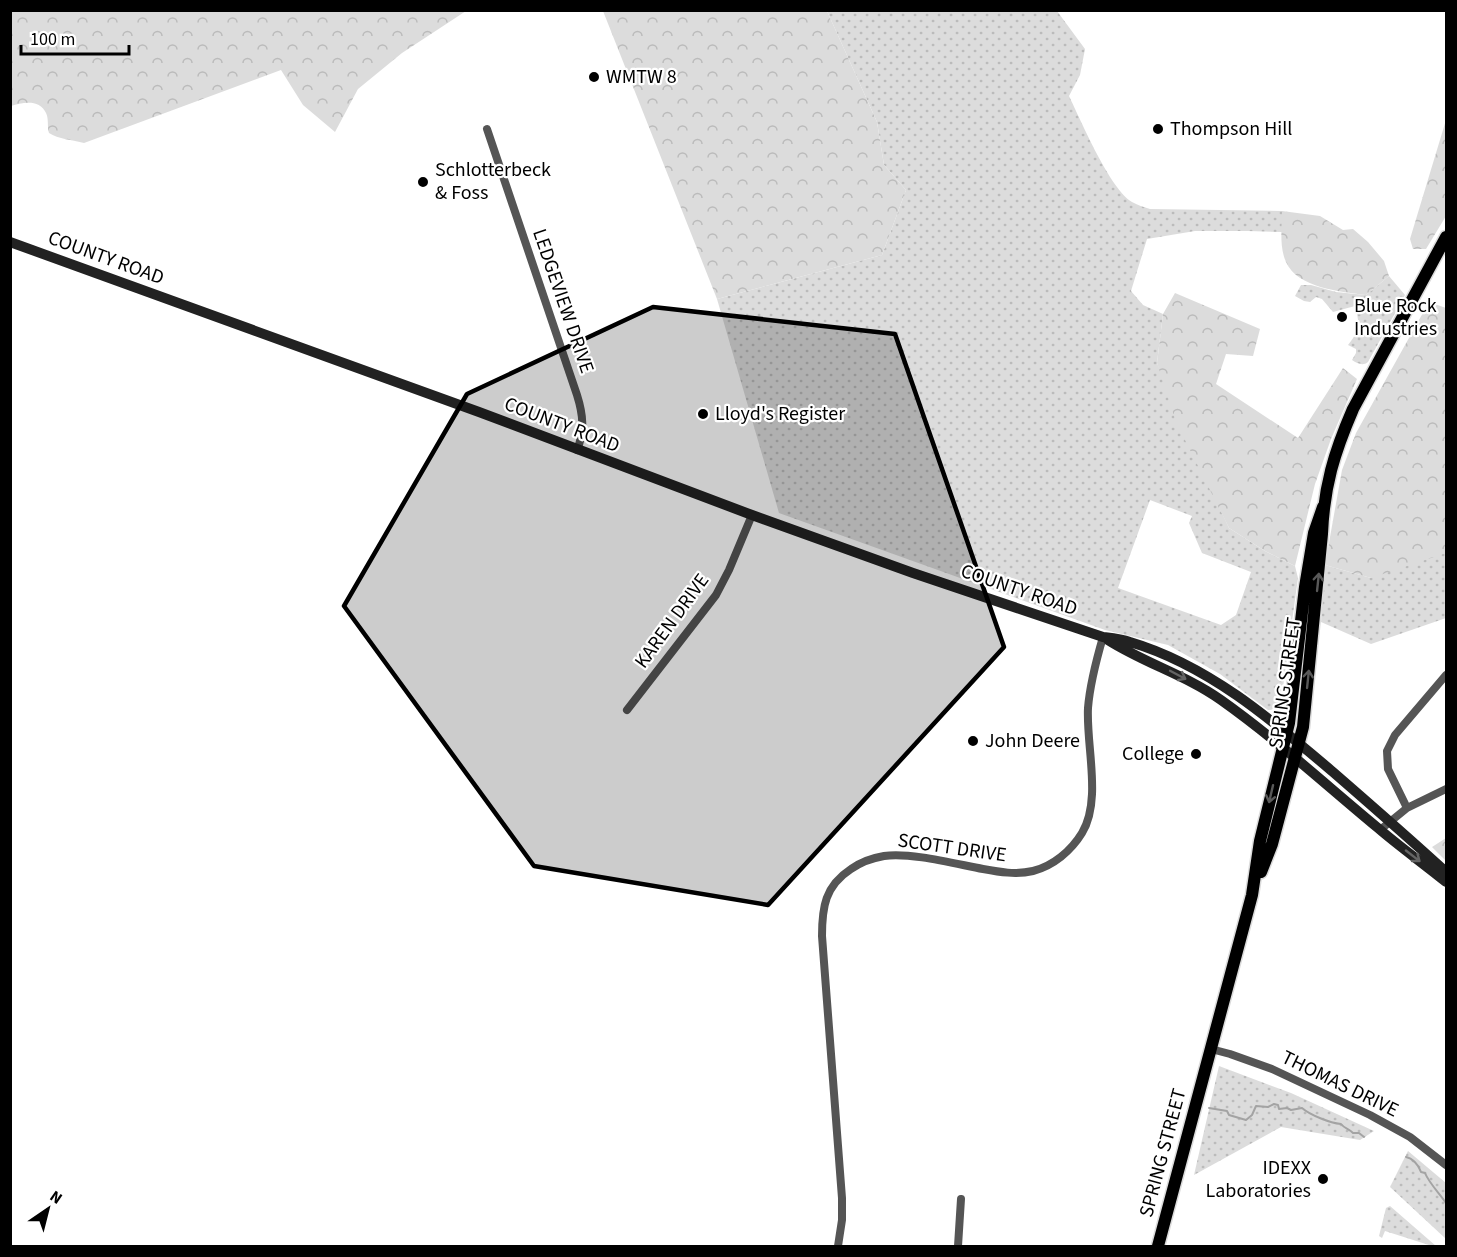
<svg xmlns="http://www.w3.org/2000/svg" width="1457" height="1257" font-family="'Source Sans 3',sans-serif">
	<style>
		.grass { fill: url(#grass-dots); fill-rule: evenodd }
		.forest { fill: url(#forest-crowns) }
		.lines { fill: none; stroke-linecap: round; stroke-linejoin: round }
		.stream { stroke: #a3a3a3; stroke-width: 2 }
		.primary-casing { stroke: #dbdbdb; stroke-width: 15 }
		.minor { stroke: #555; stroke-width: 8 }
		.secondary { stroke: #222; stroke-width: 10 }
		.primary { stroke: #000; stroke-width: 12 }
		.oneway { stroke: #595959 }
		.oneway2 { stroke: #646464 }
		.marked { fill: #000; fill-opacity: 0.2; stroke: #000; stroke-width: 4.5; stroke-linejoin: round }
		.poi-dot { fill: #000; stroke: #fff; stroke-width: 2 }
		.labels { text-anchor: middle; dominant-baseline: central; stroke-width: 4.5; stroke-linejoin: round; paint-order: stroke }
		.poi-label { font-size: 20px; fill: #000; stroke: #fff; text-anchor: start }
		.street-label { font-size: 20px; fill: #000; stroke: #fff }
	</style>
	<defs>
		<pattern id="grass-dots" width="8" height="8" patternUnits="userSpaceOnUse" patternTransform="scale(1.5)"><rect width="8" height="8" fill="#dcdcdc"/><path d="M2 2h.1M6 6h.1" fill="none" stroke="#bbb" stroke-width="1.8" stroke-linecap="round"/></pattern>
		<pattern id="forest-crowns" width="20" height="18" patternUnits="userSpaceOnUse" patternTransform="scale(1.5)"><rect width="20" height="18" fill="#dcdcdc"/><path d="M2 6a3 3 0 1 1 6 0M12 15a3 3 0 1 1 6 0" fill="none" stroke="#bbb"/></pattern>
	</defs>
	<rect width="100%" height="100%" fill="#fff"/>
	<path class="grass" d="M827,11H1057L1085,49L1080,75L1069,96C1081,121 1110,189 1132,202C1137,205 1144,207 1150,209L1282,211V232L1248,231H1195L1147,239L1131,291L1143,305L1163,314L1157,363L1214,496L1229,528L1265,551L1295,566L1298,578L1280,709L1268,710L1220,674L1168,645L1105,630L779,513L717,299L882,255L906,190L884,165L877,122ZM1150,500L1192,516L1189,523L1202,553L1251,572L1236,615L1221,625L1118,588Z
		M1389,276L1405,295L1368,362C1363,366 1358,364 1352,360L1356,353V349L1348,345C1360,330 1360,324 1355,306L1333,312L1322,299L1316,297L1310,302L1304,301L1295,296L1301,285H1311L1336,292L1366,295Z
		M1446,333V618L1371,644L1321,622L1325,565L1371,578Z
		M1219,1066L1291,1093L1374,1131L1360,1140L1281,1127L1194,1175Z
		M1408,1151L1446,1183V1239L1390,1187Z
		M1390,1206L1436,1246H1432L1385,1231L1382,1238L1379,1236L1386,1208Z"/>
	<path class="forest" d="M11,10H466V11L402,53L358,89L335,132L303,105L281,70L84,143C73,140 58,139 49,133C47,127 49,119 46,113C40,99 23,102 11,106Z
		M603,11H827L877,122L884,165L906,190L882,255L717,299Z
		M1446,120V216L1426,249H1413L1410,239Z
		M1282,211L1320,216L1343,230L1353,229L1368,242L1384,261L1389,276L1366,295C1342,292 1297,288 1286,262C1279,247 1282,227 1282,211Z
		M1175,293L1260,329L1253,356L1226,354L1216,384L1298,438L1343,368L1357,379L1331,439L1315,484L1295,566L1265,551L1229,528L1176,422L1157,363L1163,314Z
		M1429,302L1446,308V553L1371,578L1325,565L1342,470L1356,433Z
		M1446,838V861L1432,847Z"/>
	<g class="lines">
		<path class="stream" d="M1209,1108L1227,1111L1229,1115L1246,1120L1252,1115L1256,1106L1268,1107L1274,1104L1278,1105L1279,1109L1287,1108L1291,1110L1302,1108C1310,1115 1330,1123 1341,1124C1345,1129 1349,1129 1353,1133H1359L1364,1137
			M1406,1157C1412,1158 1419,1165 1421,1172L1425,1173C1429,1183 1440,1194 1446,1203"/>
		<g class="primary-casing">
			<path id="primary" d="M1261,872L1272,844L1303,727L1322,534C1324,486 1334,453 1353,409L1446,237
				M1158,1246L1252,895L1260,841L1289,723L1305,587L1314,533L1323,507"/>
		</g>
		<path class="minor" d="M487,129L577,395C583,414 585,431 577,450
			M627,710L716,595L729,570L752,515
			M1407,808L1388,769L1387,751L1395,735L1446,675
			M1380,830L1407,808L1446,789
			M1211,1049L1230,1054L1272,1069L1370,1115L1410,1137L1446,1165
			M838,1246L842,1220V1198L822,936C822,907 825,886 851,869C861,862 872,858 884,856C910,852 956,864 983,869C999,872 1016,875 1033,871C1053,866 1071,851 1082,833C1102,800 1086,746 1088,708C1090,683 1096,661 1103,637
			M958,1246L961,1199"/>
		<path class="secondary" d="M10,242L479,412L752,515L913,573L1103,637C1111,638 1121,639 1130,642C1208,665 1272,720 1333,772C1371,805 1409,838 1446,872
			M1108,640C1144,663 1186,675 1221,700C1276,739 1326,785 1378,828C1400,847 1424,864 1446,882"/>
		<use href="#primary" class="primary"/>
	</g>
	<defs><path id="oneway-shaft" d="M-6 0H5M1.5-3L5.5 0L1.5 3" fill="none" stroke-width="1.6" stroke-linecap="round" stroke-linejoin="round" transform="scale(1.5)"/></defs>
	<g class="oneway">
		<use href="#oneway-shaft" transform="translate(1318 582) rotate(-84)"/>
		<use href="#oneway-shaft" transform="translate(1308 679) rotate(-84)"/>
		<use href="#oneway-shaft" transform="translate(1271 794) rotate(103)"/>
	</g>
	<g class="oneway2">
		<use href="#oneway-shaft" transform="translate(1178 675) rotate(28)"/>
		<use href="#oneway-shaft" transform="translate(1413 856) rotate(38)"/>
	</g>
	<path class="marked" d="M653,307L895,334L1004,647L768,905L534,866L344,606L467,394Z"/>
	<g class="poi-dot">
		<circle cx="594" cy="77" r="6"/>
		<circle cx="1158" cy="129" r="6"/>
		<circle cx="423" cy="182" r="6"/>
		<circle cx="1342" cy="317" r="6"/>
		<circle cx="703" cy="414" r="6"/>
		<circle cx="973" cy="741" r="6"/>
		<circle cx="1196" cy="754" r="6"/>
		<circle cx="1323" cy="1179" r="6"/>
	</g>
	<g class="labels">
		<g class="poi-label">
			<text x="606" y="77">WMTW 8</text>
			<text x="1170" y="129">Thompson Hill</text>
			<text x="435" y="170">Schlotterbeck<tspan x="435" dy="23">&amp; Foss</tspan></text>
			<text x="1354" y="306">Blue Rock<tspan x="1354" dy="23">Industries</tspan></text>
			<text x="715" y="414">Lloyd's Register</text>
			<text x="985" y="741">John Deere</text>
			<text x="1184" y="754" text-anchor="end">College</text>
			<text x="1311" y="1168" text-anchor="end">IDEXX<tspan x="1311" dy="23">Laboratories</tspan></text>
		</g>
		<g class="street-label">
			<text transform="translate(106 258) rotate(20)">COUNTY ROAD</text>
			<text transform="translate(563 301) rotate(71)">LEDGEVIEW DRIVE</text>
			<text transform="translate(562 425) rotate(21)">COUNTY ROAD</text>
			<text transform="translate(1019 590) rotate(19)">COUNTY ROAD</text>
			<text transform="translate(672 621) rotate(-54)">KAREN DRIVE</text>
			<text transform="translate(1285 683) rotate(-82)">SPRING STREET</text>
			<text transform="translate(952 848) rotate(8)">SCOTT DRIVE</text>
			<text transform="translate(1340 1084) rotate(26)">THOMAS DRIVE</text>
			<text transform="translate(1163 1153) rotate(-75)">SPRING STREET</text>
		</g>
	</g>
	<rect width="1457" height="1257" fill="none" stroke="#000000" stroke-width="24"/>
	<g transform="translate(48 1209) rotate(35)" stroke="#ffffff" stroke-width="4.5" paint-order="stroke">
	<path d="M0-4.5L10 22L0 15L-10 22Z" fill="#000000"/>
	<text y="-9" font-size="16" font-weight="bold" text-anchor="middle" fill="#000000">N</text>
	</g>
	<path d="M21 45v9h108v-9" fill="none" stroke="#000000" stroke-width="3"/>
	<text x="30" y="45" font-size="18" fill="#000000" stroke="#ffffff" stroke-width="4.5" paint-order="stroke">100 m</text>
</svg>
